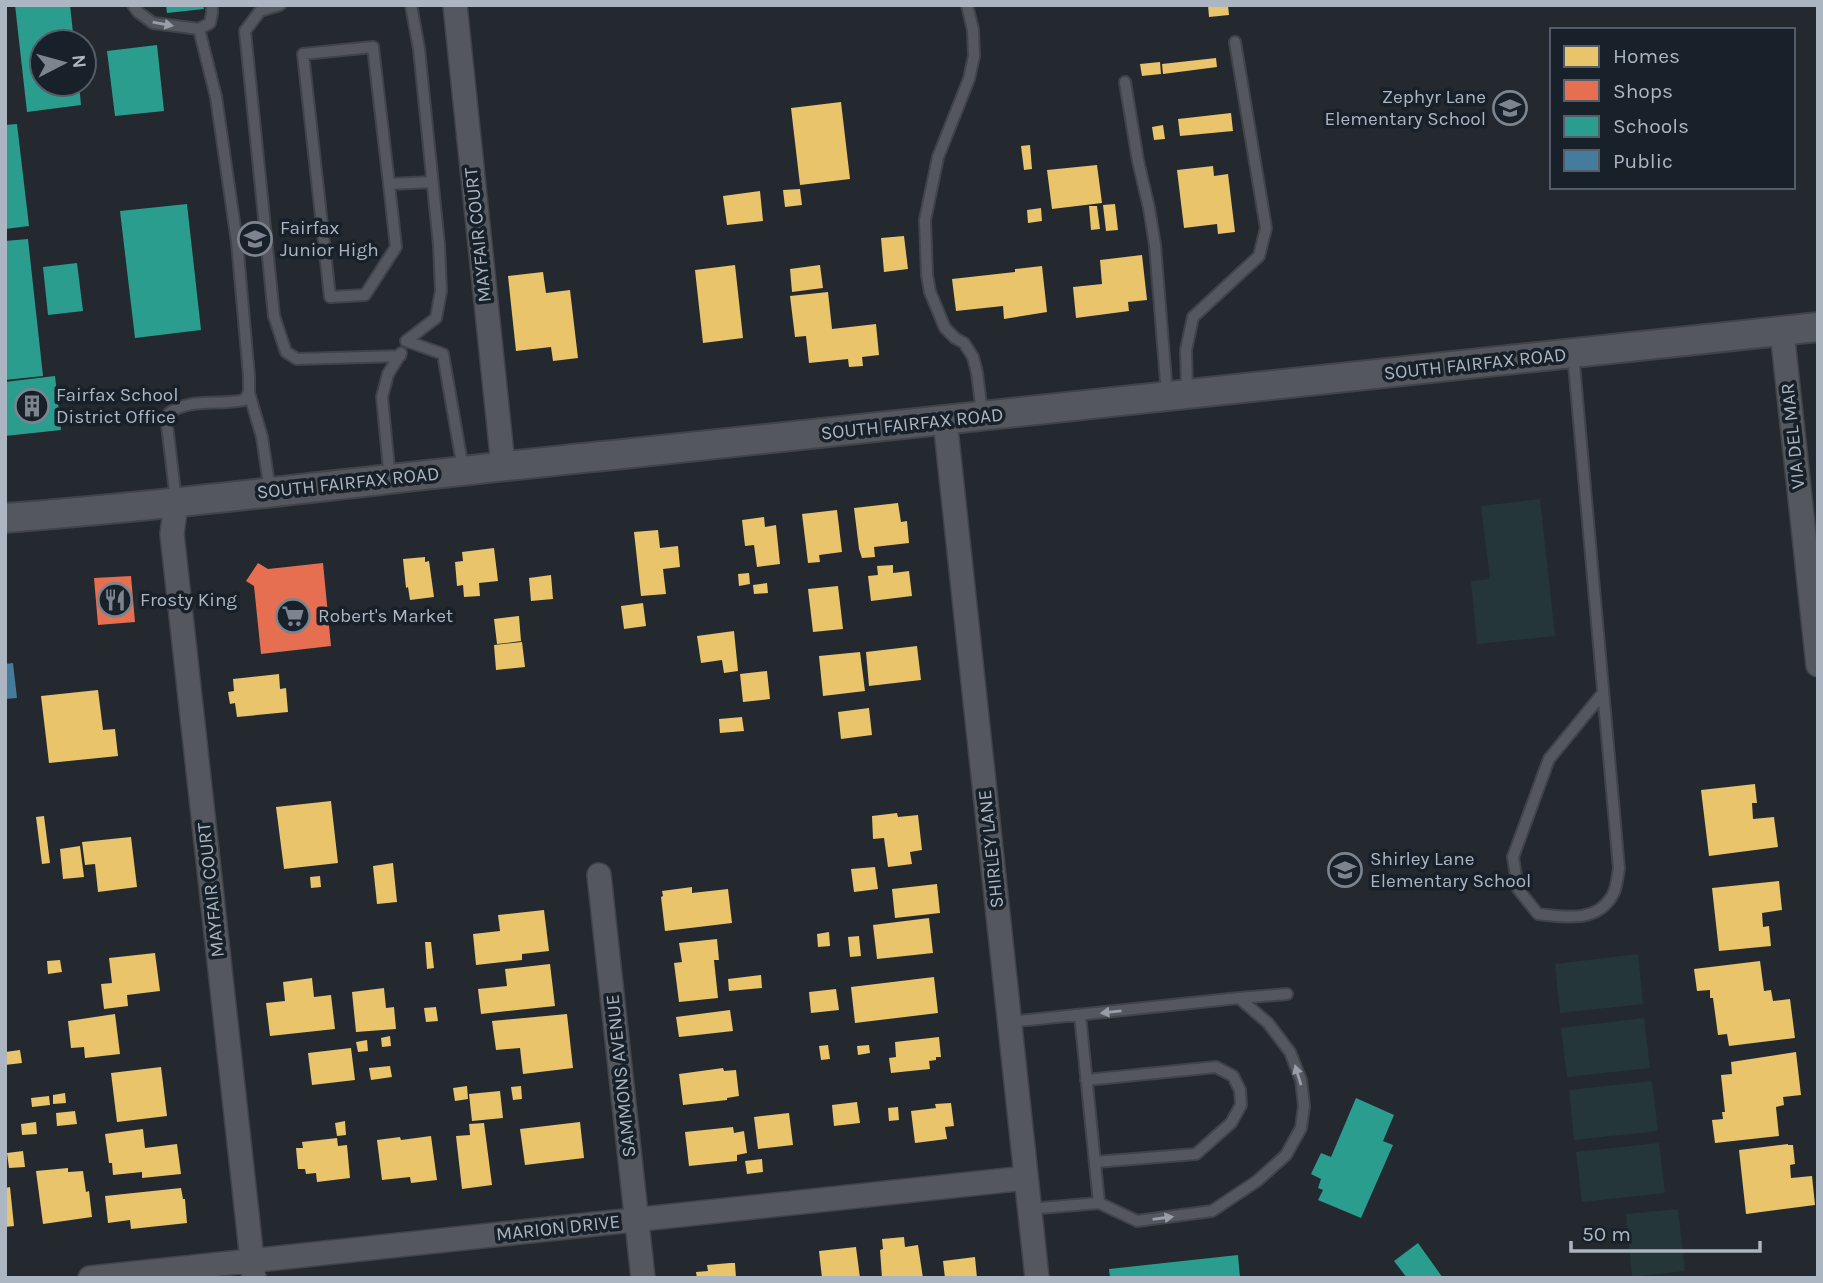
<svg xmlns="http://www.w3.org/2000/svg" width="1823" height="1283" font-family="Karla,sans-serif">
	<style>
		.green { fill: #243637 }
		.homes { fill: #e9c46a }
		.shops { fill: #e76f51 }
		.schools { fill: #2a9d8f }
		.public { fill: #457b9d }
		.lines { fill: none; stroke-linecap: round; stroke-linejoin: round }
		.service-casing { stroke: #404348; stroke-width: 14 }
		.minor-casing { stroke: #404348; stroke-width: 26 }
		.tertiary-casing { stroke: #404348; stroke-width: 32 }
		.service { stroke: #54585e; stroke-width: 10 }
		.minor { stroke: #54585e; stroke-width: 23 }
		.tertiary { stroke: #54585e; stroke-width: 28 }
		.oneway { fill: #969ea9 }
		.labels { text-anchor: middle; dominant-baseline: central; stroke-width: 7; stroke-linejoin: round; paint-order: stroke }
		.poi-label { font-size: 19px; fill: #acb6c2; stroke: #18202a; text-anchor: start }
		.street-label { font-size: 19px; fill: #acb6c2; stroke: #18202a }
	</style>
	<rect width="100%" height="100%" fill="#24292f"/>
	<path class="green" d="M1540,499L1555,636L1477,644L1471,581L1490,579L1481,506Z
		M1638,954L1643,1004L1560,1013L1555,964Z
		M1644,1018L1650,1068L1567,1077L1561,1028Z
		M1652,1081L1658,1131L1574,1140L1569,1090Z
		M1659,1143L1665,1193L1582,1202L1576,1152Z
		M1678,1209L1685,1271L1632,1277L1626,1214Z"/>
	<path class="homes" d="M1208,5H1228L1229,15L1209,17Z
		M1216,58L1217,67L1163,74L1162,64Z
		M1160,62L1161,74L1142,76L1140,64Z
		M841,102L850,179L800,185L791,108Z
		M1231,113L1233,131L1180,136L1178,119Z
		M1163,125L1165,139L1154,140L1152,127Z
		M1030,145L1032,169L1024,170L1021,146Z
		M1097,165L1102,203L1052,209L1047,170Z
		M1213,166L1214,176L1228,174L1235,232L1218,234L1217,224L1184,228L1177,170Z
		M800,189L802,205L785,207L783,190Z
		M760,191L763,221L727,225L723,196Z
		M1115,204L1118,230L1106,231L1103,205Z
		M1089,206H1097L1100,229L1091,230Z
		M1041,208L1042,221L1028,223L1027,210Z
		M904,236L908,269L884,272L881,238Z
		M1142,255L1147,300L1128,302L1129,311L1076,318L1073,287L1102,284L1100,260Z
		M735,265L743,338L703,343L695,270Z
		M820,265L823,288L792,292L790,269Z
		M1042,266L1047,312L1004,319L1003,306L956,311L952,279L1015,272V269Z
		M543,272L546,293L570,290L578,358L553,361L551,347L516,351L508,276Z
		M828,292L832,329L876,324L879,355L862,357L863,366L849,367L848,359L809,363L806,336L795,337L790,296Z
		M898,503L901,522L907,521L909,543L874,547L875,557L862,558L859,549L854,508Z
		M837,510L842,552L819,555L820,562L808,563L802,514Z
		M764,517L765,527L776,525L780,564L757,567L754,545L745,546L742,520Z
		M658,530L660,548L678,546L680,567L663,569L666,594L641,596L634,532Z
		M494,548L498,581L479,583L480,596L464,597L463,585L457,586L455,562L463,561L462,552Z
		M425,557V562L429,561L434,597L410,600L408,587L406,588L403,559Z
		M893,565V573L909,571L912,596L871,601L868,576L878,575L877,566Z
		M749,573L750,584L739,586L738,574Z
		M551,575L553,599L531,601L529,578Z
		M767,583L768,593L754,594L753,585Z
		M838,586L843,629L813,632L808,589Z
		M643,603L646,626L624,629L621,606Z
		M519,616L521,641L497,644L494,619Z
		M734,631L738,671L724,673L722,660L701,663L697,636Z
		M522,642L525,667L496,670L494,645Z
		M917,646L921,680L869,686L866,652Z
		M860,652L865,691L823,696L819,656Z
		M767,671L770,699L743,702L740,674Z
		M279,674L280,689L286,688L288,712L237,717L235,703L230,704L228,692L234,691L233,679Z
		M98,690L103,730L115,729L118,756L49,763L41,696Z
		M869,708L872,735L841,739L838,712Z
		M742,717L744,731L720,733L719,719Z
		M1755,784L1757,803H1752L1753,819L1774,817L1778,847L1709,856L1701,790Z
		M331,801L338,863L284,869L276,807Z
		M897,813L898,817L918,815L922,850L910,852L912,864L888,867L884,838L873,839L872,816Z
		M44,816L50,863L42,864L36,817Z
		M131,837L137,887L98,892L95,864L85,865L82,842Z
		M80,846L84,877L63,879L60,849Z
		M393,863L397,902L377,904L373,866Z
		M875,867L878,889L854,892L851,869Z
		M320,876L321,887L311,888L310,877Z
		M1779,881L1782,910L1762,913L1763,927L1769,926L1771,946L1719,951L1712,888Z
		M937,884L940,913L895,918L892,889Z
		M692,887V893L728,889L732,923L665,931L661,897L663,896L662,891Z
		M544,910L549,951L522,954V960L476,965L473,934L500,931L498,915Z
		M929,918L933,953L877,959L873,925Z
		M829,932L830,946L818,947L817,934Z
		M859,936L861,956L850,957L848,937Z
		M717,939L719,960H714L718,998L679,1002L674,963L682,962L679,943Z
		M425,942H431L434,968L427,969Z
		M155,953L160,991L127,995L128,1006L104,1009L101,984L112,983L109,958Z
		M60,960L62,972L48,974L47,961Z
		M1760,961L1764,991L1771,990L1773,1001L1790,999L1795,1038L1729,1046L1727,1034L1718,1035L1713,998H1710V990L1697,991L1694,969Z
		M550,964L555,1006L481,1014L478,989L507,986L505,969Z
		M761,975L762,988L729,991L728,979Z
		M934,977L938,1013L855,1023L851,987Z
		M312,978L314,997L331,995L335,1029L270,1036L266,1003L285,1001L283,982Z
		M384,988L386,1008L394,1007L396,1029L356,1032L352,992Z
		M836,989L839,1010L811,1013L809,992Z
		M436,1007L438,1021L426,1022L424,1008Z
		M730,1010L733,1031L679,1037L676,1017Z
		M115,1014L120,1054L85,1058L84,1047L71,1048L68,1021Z
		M567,1014L573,1068L523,1074L520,1048L496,1050L492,1021Z
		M390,1036L391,1046L382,1047L381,1038Z
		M939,1037L941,1057H936V1060L929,1061L930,1069L891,1073L889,1058L896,1057L895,1042Z
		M367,1040L368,1051L358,1052L356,1042Z
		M828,1045L830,1059L821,1060L819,1046Z
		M869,1045L870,1053L858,1055L857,1046Z
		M351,1048L355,1080L312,1085L308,1053Z
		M20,1050L22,1063L5,1065V1052Z
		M1796,1052L1801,1095L1783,1097L1784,1105L1776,1107L1779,1136L1715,1143L1712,1120L1723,1119L1722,1112H1725L1721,1075L1732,1074L1731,1062Z
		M390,1066L392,1077L371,1080L369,1068Z
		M161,1067L167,1116L117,1122L111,1073Z
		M723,1068L724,1071L736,1070L739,1096L727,1098V1100L683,1105L679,1074Z
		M467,1086L468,1099L455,1101L453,1088Z
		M521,1086L522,1099L513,1100L511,1087Z
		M500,1091L503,1118L472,1121L469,1094Z
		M65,1093L66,1103L53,1104V1095Z
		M49,1096L50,1105L32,1107L31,1098Z
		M857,1102L860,1123L834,1126L832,1105Z
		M951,1103L954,1126L945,1127L947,1139L915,1143L911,1111L936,1108L935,1104Z
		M898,1107L899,1120L889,1121L888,1108Z
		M75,1111L77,1124L57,1126L56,1113Z
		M789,1113L793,1145L758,1149L754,1117Z
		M345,1121L346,1135L337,1136L335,1123Z
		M36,1122L37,1134L22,1135L21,1124Z
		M580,1122L584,1158L525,1165L520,1129Z
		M484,1123L492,1185L462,1189L456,1136L470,1135L469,1124Z
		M733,1127L734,1133L744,1131L747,1153L737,1155V1161L689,1166L685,1132Z
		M143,1129L145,1148L177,1144L181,1174L142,1178V1172L113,1175L112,1163H109L105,1134Z
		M431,1136L437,1180L411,1183L410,1177L382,1180L377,1140L400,1137L401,1140Z
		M337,1138L338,1146L347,1145L350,1178L317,1182L316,1173L306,1174L305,1169H298L296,1148H303L302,1142Z
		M1788,1144V1145H1793L1795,1164L1790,1165L1791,1178L1812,1176L1815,1205L1746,1214L1739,1150Z
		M23,1151L25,1167L9,1168L7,1153Z
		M762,1159L763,1172L747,1174L745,1161Z
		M68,1168V1172L83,1171L86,1192L89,1191L92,1217L43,1224L36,1171Z
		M10,1187L14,1226L5,1227V1188Z
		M181,1188L183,1199H185L187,1223L131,1229L130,1220L108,1223L105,1196Z
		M904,1237L905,1247L918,1245L923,1278H882L880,1250L883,1249L882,1239Z
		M856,1247L860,1278H822L819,1251Z
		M975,1257L977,1278H945L943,1261Z
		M730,1263H735L736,1278H697L696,1272L708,1271L707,1265Z"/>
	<path class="shops" d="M258,563L268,569L323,563L331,646L261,654L254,586L246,581Z
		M131,576L135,622L98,625L94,578Z"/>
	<path class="schools" d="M15,5H70L74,42H42V84H79L81,105L27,112Z
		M166,5H203L204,9L167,13Z
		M157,45L164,111L115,116L107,51Z
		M17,124L29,226L5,229V125Z
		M187,204L201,330L135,338L120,211Z
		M28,239L43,376L5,380V241Z
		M77,263L83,311L48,315L43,267Z
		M55,376L61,430L5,436V382Z
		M1356,1098L1394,1115L1383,1141L1393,1145L1361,1218L1318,1200L1323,1190L1318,1188L1321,1179L1311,1174L1321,1153L1331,1157Z
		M1418,1243L1443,1278H1407L1394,1261Z
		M1238,1255L1240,1278H1110L1109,1269Z"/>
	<path class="public" d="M13,663L17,698L5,699V664Z"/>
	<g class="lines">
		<g class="service-casing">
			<path id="service" d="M133,5L138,12L153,23L199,29L210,23L212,13V5
				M280,5L260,11L245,31L274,316L286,352L297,359L400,356
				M411,5L419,49L439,245L441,291L436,318L406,341L443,354L463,469
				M967,5L973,30L974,56L969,79L938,157L925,220L927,275L930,292L945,328L955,338L964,343L973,357L977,373L982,413
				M1125,82L1138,161L1149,208L1155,245L1167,394
				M389,184L396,247L365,295L330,297L303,54L373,47L389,184L432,182
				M1573,353L1619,869C1617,877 1617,889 1612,896C1596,923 1565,917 1538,914L1518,889L1513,857L1549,759L1603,693
				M1187,391L1186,350L1193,317L1259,256L1266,228L1235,42
				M249,393L262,437L270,491
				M390,479L382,397L388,374L401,353
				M176,500L167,425V415C186,397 220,406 244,400L249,393V376L237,242L216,97L199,29
				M1239,998L1287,994
				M1080,1015L1099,1203
				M1009,1022L1239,998L1268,1023L1290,1052L1301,1080L1304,1106L1301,1128L1286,1155L1257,1181L1212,1211L1137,1221L1099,1203L1029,1209
				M1086,1080L1216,1067L1233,1076L1240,1090L1241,1105L1231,1123L1196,1154L1095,1162"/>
		</g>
		<g class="minor-casing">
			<path id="minor" d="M455,5L503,465
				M1782,331L1818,665
				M945,420L1037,1278
				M176,503L172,534L254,1278
				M599,875L643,1278
				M90,1278L1026,1178"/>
		</g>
		<g class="tertiary-casing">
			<path id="tertiary" d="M5,518C212,502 417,474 623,454L1818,327"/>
		</g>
		<use href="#service" class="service"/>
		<use href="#minor" class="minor"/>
		<use href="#tertiary" class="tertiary"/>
	</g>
	<defs><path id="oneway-solid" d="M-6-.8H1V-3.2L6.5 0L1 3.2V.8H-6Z" transform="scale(1.75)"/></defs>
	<g class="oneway">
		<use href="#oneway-solid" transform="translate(163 24) rotate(10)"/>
		<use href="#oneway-solid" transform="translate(1111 1012) rotate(174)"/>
		<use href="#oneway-solid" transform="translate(1298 1075) rotate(-107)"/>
		<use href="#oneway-solid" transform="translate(1163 1218) rotate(-8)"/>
	</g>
	<defs>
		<g id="school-ring" transform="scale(1.75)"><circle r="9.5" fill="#18202a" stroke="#7c858f" stroke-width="1.5"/><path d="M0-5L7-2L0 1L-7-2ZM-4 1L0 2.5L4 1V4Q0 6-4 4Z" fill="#7c858f"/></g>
		<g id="building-ring" transform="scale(1.75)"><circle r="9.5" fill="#18202a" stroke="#7c858f" stroke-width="1.5"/><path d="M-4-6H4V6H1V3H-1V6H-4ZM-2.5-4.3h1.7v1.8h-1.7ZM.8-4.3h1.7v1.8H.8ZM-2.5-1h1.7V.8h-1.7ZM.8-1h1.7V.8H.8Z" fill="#7c858f"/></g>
		<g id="restaurant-ring" transform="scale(1.75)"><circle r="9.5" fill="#18202a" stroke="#7c858f" stroke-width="1.5"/><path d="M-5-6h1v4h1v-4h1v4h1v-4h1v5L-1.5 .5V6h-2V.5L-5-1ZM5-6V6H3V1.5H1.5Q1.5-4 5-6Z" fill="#7c858f"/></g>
		<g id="supermarket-ring" transform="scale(1.75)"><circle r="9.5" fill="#18202a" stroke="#7c858f" stroke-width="1.5"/><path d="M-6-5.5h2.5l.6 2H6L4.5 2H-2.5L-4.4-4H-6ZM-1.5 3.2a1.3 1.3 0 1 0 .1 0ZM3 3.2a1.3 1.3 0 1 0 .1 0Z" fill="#7c858f"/></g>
	</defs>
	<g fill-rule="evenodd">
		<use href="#school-ring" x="1510" y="108"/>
		<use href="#school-ring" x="255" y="239"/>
		<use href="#building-ring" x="32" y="406"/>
		<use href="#restaurant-ring" x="115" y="600"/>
		<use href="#supermarket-ring" x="293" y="616"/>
		<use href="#school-ring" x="1345" y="870"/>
	</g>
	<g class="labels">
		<g class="poi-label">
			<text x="1486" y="97" text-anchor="end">Zephyr Lane<tspan x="1486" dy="22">Elementary School</tspan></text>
			<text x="280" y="228">Fairfax<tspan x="280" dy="22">Junior High</tspan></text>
			<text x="56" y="395">Fairfax School<tspan x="56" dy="22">District Office</tspan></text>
			<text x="140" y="600">Frosty King</text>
			<text x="318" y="616">Robert's Market</text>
			<text x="1370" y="859">Shirley Lane<tspan x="1370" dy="22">Elementary School</tspan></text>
		</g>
		<g class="street-label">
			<text transform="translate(478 235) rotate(-96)">MAYFAIR COURT</text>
			<text transform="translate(1475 364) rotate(-6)">SOUTH FAIRFAX ROAD</text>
			<text transform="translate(912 424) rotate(-6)">SOUTH FAIRFAX ROAD</text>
			<text transform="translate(1793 436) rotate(-96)">VIA DEL MAR</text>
			<text transform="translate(348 483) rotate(-6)">SOUTH FAIRFAX ROAD</text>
			<text transform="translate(991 849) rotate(-96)">SHIRLEY LANE</text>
			<text transform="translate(211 890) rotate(-96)">MAYFAIR COURT</text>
			<text transform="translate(621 1076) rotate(-96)">SAMMONS AVENUE</text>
			<text transform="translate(558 1228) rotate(-6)">MARION DRIVE</text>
		</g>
	</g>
	<rect width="1823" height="1283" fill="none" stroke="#acb6c2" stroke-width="14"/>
	<rect x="1550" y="28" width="245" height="161" fill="#18202a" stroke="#535c67" stroke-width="2"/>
	<rect x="1564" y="46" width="35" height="21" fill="#e9c46a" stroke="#535c67" stroke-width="2"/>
	<text x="1613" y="63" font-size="21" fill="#acb6c2">Homes</text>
	<rect x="1564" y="80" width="35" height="21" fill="#e76f51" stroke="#535c67" stroke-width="2"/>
	<text x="1613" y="98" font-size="21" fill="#acb6c2">Shops</text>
	<rect x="1564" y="116" width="35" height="21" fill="#2a9d8f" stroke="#535c67" stroke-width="2"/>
	<text x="1613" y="133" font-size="21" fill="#acb6c2">Schools</text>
	<rect x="1564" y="150" width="35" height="21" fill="#457b9d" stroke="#535c67" stroke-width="2"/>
	<text x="1613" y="168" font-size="21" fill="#acb6c2">Public</text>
	<g transform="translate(63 63) rotate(84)"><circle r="33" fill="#18202a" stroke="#535c67" stroke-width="2"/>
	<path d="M0-5L12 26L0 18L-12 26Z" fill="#7c858f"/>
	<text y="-10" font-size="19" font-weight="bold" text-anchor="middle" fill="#acb6c2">N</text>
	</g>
	<path d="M1571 1241v10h189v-10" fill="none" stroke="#acb6c2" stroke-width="3.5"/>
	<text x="1582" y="1241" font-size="21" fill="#acb6c2" stroke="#18202a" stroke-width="5" paint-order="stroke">50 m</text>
</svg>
